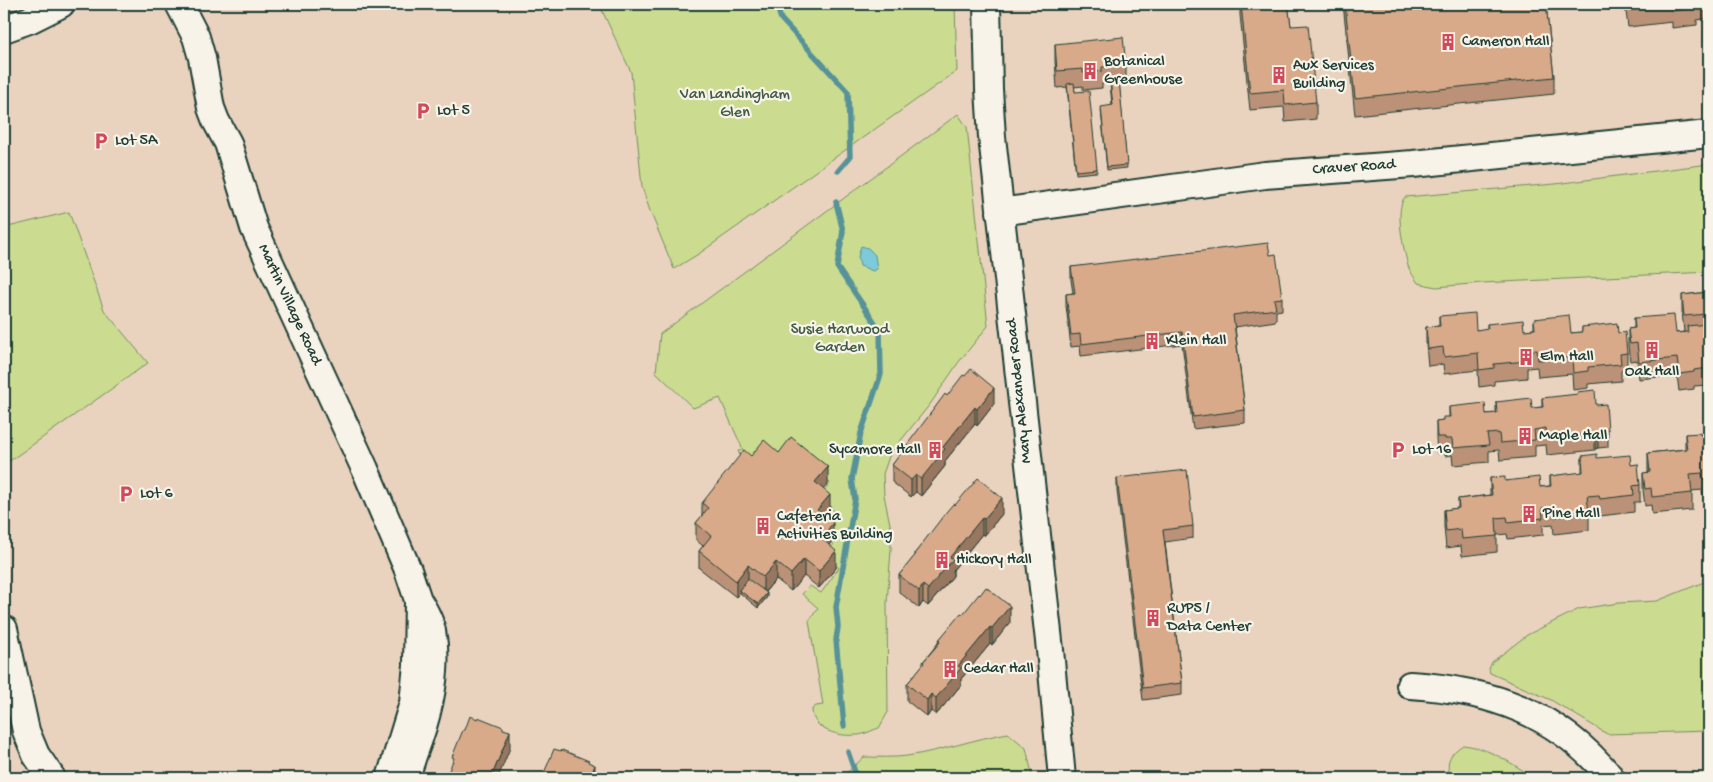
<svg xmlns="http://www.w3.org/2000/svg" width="1713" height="782" font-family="'Gochi Hand',sans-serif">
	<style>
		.built { fill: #ead3be }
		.green { fill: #cbdc90; stroke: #758c62 }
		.water { fill: #7ccada; stroke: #579298 }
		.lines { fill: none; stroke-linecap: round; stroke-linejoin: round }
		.stream { stroke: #579298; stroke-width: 5.5 }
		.minor-casing { stroke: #1f3d34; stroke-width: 30 }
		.minor { stroke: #f7f3e8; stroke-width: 26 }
		.wall { fill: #bb9277; stroke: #1f3d34 }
		.shaded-wall { fill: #987761; stroke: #1f3d34 }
		.building { fill: #d9aa8a; stroke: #1f3d34 }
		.labels { text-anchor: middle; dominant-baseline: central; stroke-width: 4.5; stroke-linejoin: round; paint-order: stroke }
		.poi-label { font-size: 16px; fill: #1f3d34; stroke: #f7f3e8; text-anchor: start }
		.park-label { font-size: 16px; fill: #415d46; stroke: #f7f3e8 }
		.street-label { font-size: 16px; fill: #1f3d34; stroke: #f7f3e8 }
	</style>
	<rect width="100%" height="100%" fill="#f1e4d5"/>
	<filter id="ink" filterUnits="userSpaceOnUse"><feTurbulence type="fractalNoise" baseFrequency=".02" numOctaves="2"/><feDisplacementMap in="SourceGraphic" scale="10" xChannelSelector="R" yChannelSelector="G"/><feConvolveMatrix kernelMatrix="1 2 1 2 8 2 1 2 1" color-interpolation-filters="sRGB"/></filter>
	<g filter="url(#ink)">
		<path class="built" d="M4,4H1709V778H4Z"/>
		<path class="green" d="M599,4H955L957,71L700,253L674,269L650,211L642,187L631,72Z
			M958,114L967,127L988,326L958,363L931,403L890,454L883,474L884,495L891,529V550L887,603L888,712L879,728C872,730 864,735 857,735C840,737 812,731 812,709L816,706L823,705L809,621L818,608L802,594L810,586L821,593L839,568L824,556L837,540L821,526L834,511L819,499L830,483L792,452L743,462L738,451L743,450L720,398L693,408L656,372L660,334Z
			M1709,164V272L1482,283L1436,287L1418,283C1415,278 1410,272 1408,266C1404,250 1394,209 1405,197L1555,184Z
			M69,212L104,310L148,363L4,465V228Z
			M1709,580V731L1607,734L1551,700L1490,673L1489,669L1492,662L1527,635L1579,609L1619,603L1657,601Z
			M1008,733L1026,748L1033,778H841L864,757C878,757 893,758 907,756C941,751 974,739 1008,733Z
			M1463,745C1491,748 1512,764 1535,778H1451C1445,762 1449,754 1463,745Z"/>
		<path class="water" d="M861,246L868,248L875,255L877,269L873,271L860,266L858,257Z"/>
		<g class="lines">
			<path class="stream" d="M776,4L781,19L848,92L850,157L838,171
				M836,202L843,231L837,267L880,330L881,374L861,433L852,479L855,499L836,607L838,627L836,640L844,726
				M848,752L857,778"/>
			<g class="minor-casing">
				<path id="minor" d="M179,4L196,37L202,58L211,108L216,121L228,143L254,228L365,469L408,570L418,600
					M987,4L989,89L992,137L1050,650L1062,778
					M4,29L29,20L61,4
					M1000,212L1265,175L1413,164L1709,134
					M4,629L26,731L36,755L52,778
					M1410,685C1491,690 1558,713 1611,778
					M390,778L413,703L417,665L418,600C424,610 430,620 432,631C440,671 428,716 414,753C411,761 409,771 404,778"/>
			</g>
			<use href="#minor" class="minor"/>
		</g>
		<path class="wall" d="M1240,4H1288L1291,26L1316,102V119L1285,122L1284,107L1250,110L1240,15Z
			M1343,4H1546L1554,77V94L1355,115Z
			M1625,4H1709V18L1697,20V25L1672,28V22L1628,27Z
			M1055,44L1126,65V81L1119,82L1127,168L1107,170L1101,110L1112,105L1110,83L1102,84V88L1083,90V86L1074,87L1075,92L1097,169V172L1076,174L1067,87L1057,88L1055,61Z
			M1270,255L1282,298V310L1276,311V321L1235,327L1245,410V423L1193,429L1182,344L1081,356L1080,346L1071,347L1066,306V294L1073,293L1071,280V267Z
			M1709,292V385L1694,386V389L1679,391L1677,375L1639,379L1637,360L1630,361L1628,346V329L1634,328V318L1676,333L1684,332L1682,312V295Z
			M1439,316L1476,330L1487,329V324L1524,330L1534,329V319L1571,333L1582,332V327L1618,333L1627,353V370L1621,371V381L1588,384V388L1573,390L1572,374L1538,377L1537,367L1527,368V378L1494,381V385L1479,387L1478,370L1444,374L1443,364L1428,366L1426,344V327L1439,326Z
			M947,396L994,404L977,426L975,424L945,461V466L921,496L916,492L911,497L892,482V465Z
			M1542,398L1596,405L1608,430V447L1598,448L1595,449V450L1547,455L1546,445L1535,446V457L1500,460L1499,450L1489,451V462L1453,465L1452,455L1445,456V453L1437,454L1436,438V421L1443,420L1449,417V407L1486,414L1496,413V402L1532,408L1542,407Z
			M1685,434L1700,435L1709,434V495L1703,496L1702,490L1692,491V510L1652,514L1651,505L1645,506L1643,490V473H1648V453L1685,449Z
			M779,453L828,484L823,489L830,511L826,517L833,540L829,545L836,568L819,588L804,576L791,591L776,579L765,592L767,597L758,608L740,593L736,597L699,568V551L703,546L696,540V523L702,516V503L751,456Z
			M1582,456L1631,465L1640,485V502H1634V512L1600,516L1599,512L1589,513V530L1554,534L1553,524L1543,525V535L1508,539L1507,534L1497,535V552L1462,556L1461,546L1446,548L1444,527V510L1458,508V499L1490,495V478L1540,487L1550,486V476L1582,473Z
			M1117,478L1193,526V538L1165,542L1182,683V695L1143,700L1117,491Z
			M955,505L1002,514L984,536L982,534L953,570V576L928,606L923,602L919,608L899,592V575L915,556V553Z
			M963,614L1010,623L992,645L990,644L961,679V685L936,715L931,711L927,717L907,701V684L923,665V662L938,643V641Z"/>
		<path class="shaded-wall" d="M994,388V404L977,426V409Z
			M975,407V424L945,461V466L921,496V479L943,447Z
			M1598,431V448L1595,449V432Z
			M828,467V484L815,499V482Z
			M916,475V492L911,497V480Z
			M830,495V511L817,527V510Z
			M1002,498V514L984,536V519Z
			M982,518V534L953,570V576L928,606V589L950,557Z
			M833,523V540L821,555V538Z
			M836,551V568L819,588V571Z
			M804,559V576L791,591V574Z
			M776,562V579L763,594V577Z
			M748,565V582L739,590L740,593L736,597V581Z
			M923,585V602L919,608V591Z
			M767,593V597L758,608V604Z
			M1010,606V623L992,645V628Z
			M990,627V644L961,679V685L936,715V698L958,666Z
			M931,694V711L927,717V700Z
			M510,731V748L498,778H491Z
			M595,765V778H590Z"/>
		<path class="building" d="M1241,4H1288L1291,26L1308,25L1316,102L1285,105L1284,90L1250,93Z
			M1345,4H1546L1554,77L1355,98Z
			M1627,4H1697V8L1672,11V5L1628,10Z
			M1123,37L1126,65L1102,67V71L1083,73V69L1057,71L1055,44Z
			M1119,79L1127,165L1107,167L1101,107L1113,105L1110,80Z
			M1074,83L1075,92L1089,91L1097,169L1076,171L1067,84Z
			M1268,243L1270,255L1276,254L1282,298L1274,299L1276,309L1233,315L1245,410L1193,417L1182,332L1081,344L1080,334L1071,335L1066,294L1075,293L1071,267Z
			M1709,292V368L1694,370V372L1679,374L1677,358L1639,362L1637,343L1630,344L1628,329L1635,328L1634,318L1674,315L1676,333L1688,332L1687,326L1708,324L1707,314L1684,316L1682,295Z
			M1475,313L1476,330L1488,328L1487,324L1523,320L1524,330L1535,329L1534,319L1569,315L1571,333L1582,332V327L1617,323L1618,333L1625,332L1627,353L1620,354L1621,364L1588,367V371L1573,373L1572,357L1538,360L1537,350L1526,351L1527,361L1494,364V368L1479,370L1478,353L1444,357L1443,347L1428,349L1426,327L1440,326L1439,316Z
			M971,369L994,388L977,409L975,407L943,447L945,449L921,479L916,475L911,480L892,465L945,394L947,396L963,375L965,376Z
			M1595,390L1596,405L1606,404L1608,430L1598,431L1595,432V433L1547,439L1546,428L1534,430L1535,440L1500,443L1499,433L1487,434L1489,445L1453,448L1452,439H1445V437H1437L1436,421L1443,420V417H1450L1449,407L1485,403L1486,414L1497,413L1496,402L1531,398L1532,408L1543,407L1542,398L1578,394L1577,392Z
			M1700,433V435L1709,434V479H1703L1702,473L1690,474L1692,493L1652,497L1651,488L1645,489L1643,473L1650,472L1648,453L1687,449L1685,434Z
			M791,437L828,467L815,482L830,495L817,510L833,523L821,538L836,551L819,571L804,559L791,574L776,562L763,577L748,565L736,581L699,551L711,536L696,523L708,508L702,503L744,450L751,456L764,440L779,453Z
			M1597,454V458L1630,455L1631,465L1638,464L1640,485L1633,486L1634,495L1600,499L1599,495L1587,496L1589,513L1554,517L1553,507L1542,508L1543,518L1508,522L1507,517L1496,518L1497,536L1462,539L1461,529L1446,531L1444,510L1459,508L1458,499L1492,495L1490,478L1505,477V481L1539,477L1540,487L1551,486L1550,476L1583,472L1582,456Z
			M1187,470L1193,526L1163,530L1182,683L1143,688L1117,478Z
			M978,478L1002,498L984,519L982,518L950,557L953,559L928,589L923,585L919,591L899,575L916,554L915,553L947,511L953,504L955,505Z
			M748,579L767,593L758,604L739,590Z
			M986,587L1010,606L992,628L990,627L958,666L961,668L936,698L931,694L927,700L907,684L924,663L923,662L940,642L938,641L961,613L963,614L979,594L980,595Z
			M470,716L478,719V717L503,727V729L510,731L491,778H446L454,758L452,757L463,730H465Z
			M554,749L561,751L562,750L589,761L588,762L595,765L590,778H542Z
			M1301,776V778H1283Z"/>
	</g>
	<defs>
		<g id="building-bare" transform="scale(1.35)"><path d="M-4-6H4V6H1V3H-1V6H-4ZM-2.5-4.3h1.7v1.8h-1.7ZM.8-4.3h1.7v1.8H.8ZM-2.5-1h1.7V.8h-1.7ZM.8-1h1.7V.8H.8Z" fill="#d1495b" stroke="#f7f3e8" stroke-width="2.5" paint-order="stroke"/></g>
		<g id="parking-bare" transform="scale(1.35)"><path d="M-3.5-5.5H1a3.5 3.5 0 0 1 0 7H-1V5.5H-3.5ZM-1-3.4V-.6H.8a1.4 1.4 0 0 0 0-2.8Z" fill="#d1495b" stroke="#f7f3e8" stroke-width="2.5" paint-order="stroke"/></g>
	</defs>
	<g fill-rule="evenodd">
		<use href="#building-bare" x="1448" y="42"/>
		<use href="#building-bare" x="1090" y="71"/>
		<use href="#building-bare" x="1279" y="75"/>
		<use href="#parking-bare" x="423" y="111"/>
		<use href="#parking-bare" x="101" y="141"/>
		<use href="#building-bare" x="1152" y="341"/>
		<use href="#building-bare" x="1652" y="350"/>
		<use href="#building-bare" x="1526" y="357"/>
		<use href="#building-bare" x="1525" y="436"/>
		<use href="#building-bare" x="935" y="450"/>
		<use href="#parking-bare" x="1398" y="450"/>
		<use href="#parking-bare" x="126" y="494"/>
		<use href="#building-bare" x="1529" y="514"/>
		<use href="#building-bare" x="763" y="526"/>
		<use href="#building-bare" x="942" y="560"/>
		<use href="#building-bare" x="1153" y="618"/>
		<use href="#building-bare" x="950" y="669"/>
	</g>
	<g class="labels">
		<g class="poi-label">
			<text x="1462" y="42">Cameron Hall</text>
			<text x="1104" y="62">Botanical<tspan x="1104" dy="18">Greenhouse</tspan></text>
			<text x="1293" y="66">Aux Services<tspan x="1293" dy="18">Building</tspan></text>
			<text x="437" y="111">Lot 5</text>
			<text x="115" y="141">Lot 5A</text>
			<text x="1166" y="341">Klein Hall</text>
			<text x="1540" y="357">Elm Hall</text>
			<text x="1652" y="372" text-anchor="middle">Oak Hall</text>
			<text x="1539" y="436">Maple Hall</text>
			<text x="921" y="450" text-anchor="end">Sycamore Hall</text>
			<text x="1412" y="450">Lot 16</text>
			<text x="140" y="494">Lot 6</text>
			<text x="1543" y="514">Pine Hall</text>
			<text x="777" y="517">Cafeteria<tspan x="777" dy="18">Activities Building</tspan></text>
			<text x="956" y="560">Hickory Hall</text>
			<text x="1167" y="609">RUP5 /<tspan x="1167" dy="18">Data Center</tspan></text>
			<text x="964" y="669">Cedar Hall</text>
		</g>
		<g class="park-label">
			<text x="735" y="95">Van Landingham<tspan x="735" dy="18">Glen</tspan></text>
			<text x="840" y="330">Susie Harwood<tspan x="840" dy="18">Garden</tspan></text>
		</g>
		<g class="street-label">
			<text transform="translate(1354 168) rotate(-4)">Craver Road</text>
			<text transform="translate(289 305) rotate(65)">Martin Village Road</text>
			<text transform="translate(1020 391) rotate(-96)">Mary Alexander Road</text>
		</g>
	</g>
	<rect width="1713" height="782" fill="none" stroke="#f7f3e8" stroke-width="20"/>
	<rect x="10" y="10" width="1693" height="762" fill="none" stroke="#1f3d34" stroke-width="2" filter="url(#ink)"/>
</svg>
